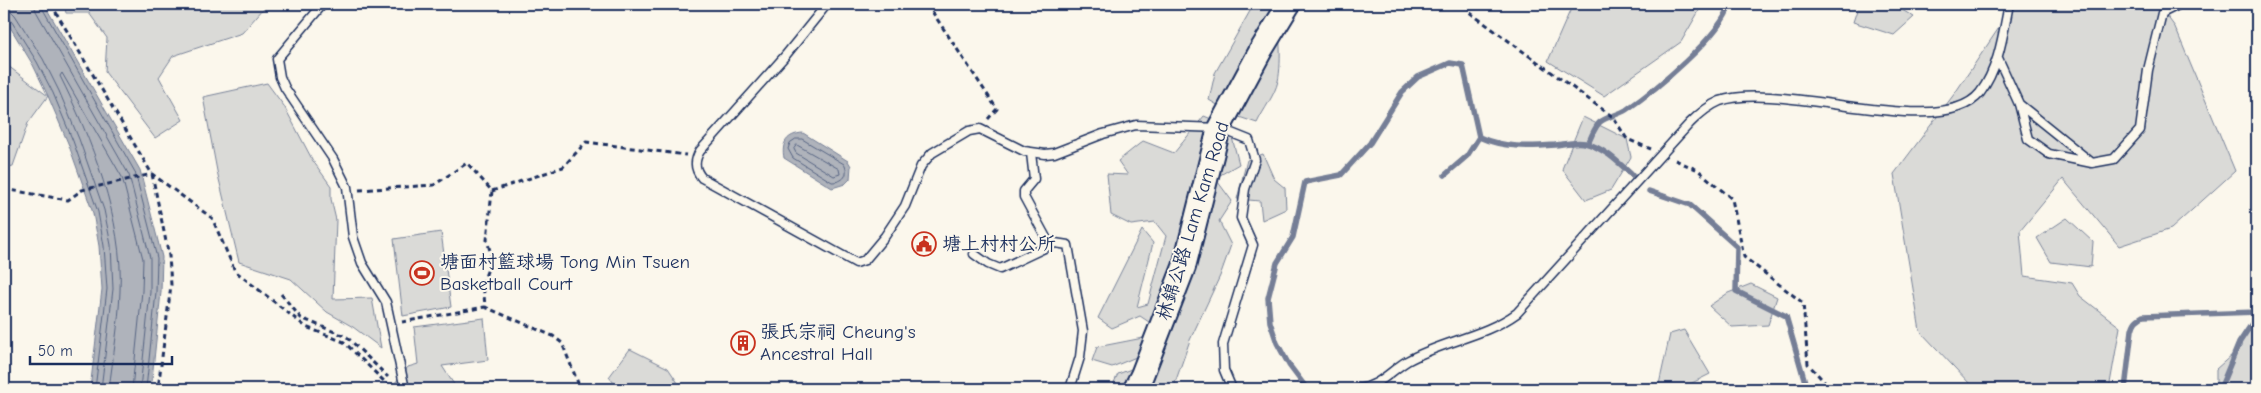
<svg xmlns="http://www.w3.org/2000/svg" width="2261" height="393" font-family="'Comic Neue','LXGW WenKai TC',sans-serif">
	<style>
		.green { fill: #dadad7; stroke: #7a849a }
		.water { fill: #afb3bb; stroke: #747e96 }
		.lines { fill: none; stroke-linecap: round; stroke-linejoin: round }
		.shore { stroke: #566483; stroke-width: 1 }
		.stream { stroke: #747e96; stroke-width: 5.5 }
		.lane-casing { stroke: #1b2f5e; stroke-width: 11 }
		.secondary-casing { stroke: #1b2f5e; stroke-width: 26 }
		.path { stroke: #1b2f5e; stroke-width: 3; stroke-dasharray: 5 4; stroke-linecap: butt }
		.lane { stroke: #fbf7ec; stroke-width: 8 }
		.secondary { stroke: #fbf7ec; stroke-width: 22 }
		.labels { text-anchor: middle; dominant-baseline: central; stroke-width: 4; stroke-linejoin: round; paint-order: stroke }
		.street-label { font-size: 19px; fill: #1b2f5e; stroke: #fbf7ec }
		.poi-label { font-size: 19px; fill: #1b2f5e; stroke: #fbf7ec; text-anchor: start }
	</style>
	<rect width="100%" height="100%" fill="#fbf7ec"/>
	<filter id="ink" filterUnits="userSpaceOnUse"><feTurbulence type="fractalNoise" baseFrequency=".02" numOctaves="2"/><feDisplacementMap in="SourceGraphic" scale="10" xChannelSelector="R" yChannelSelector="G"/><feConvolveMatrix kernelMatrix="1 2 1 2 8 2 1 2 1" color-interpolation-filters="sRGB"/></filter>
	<g filter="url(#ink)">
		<path class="green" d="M64,4H305L302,6L264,8L242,33L173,56L159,77L183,120L155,138L105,72L107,38L89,13H66Z
			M1254,4H1271C1281,17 1282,64 1278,81C1275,95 1263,110 1257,123L1236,116L1209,100L1215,73Z
			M1573,4H1703L1681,42L1604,96L1548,61Z
			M1859,4H1892L1914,17L1894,35L1853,22Z
			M2015,4H2158L2175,27L2235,171L2171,229L2119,246L2063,179L2020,231L2024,276L2072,283L2080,296L2120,327L2109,389H1983L1970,384L1920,331L1894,174L1955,93Z
			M4,63L48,96L28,123L13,166L4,168Z
			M267,83L284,106L313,161L331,186V199L336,220L333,299L372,298L381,348L353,327L327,312L291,279L239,262L217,171L203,97Z
			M1204,116L1229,126L1239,164L1215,178L1232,201L1219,221L1231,245L1220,276L1190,340L1175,383L1182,389H1111L1118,374L1139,366L1141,355L1112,367L1092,361L1097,347L1148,337L1152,324L1140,316L1112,328L1098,318L1142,230L1153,243L1137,307L1148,304L1166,236L1155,222L1131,225L1111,215L1107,174L1128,175L1118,161L1143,141L1174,153Z
			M1583,117L1627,139L1631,157L1611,190L1586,200L1562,169Z
			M1263,154L1274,179L1285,188L1286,209L1262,220L1260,201L1237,199L1247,160Z
			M2067,218L2093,242L2091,267L2051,262L2037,238Z
			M441,232L451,307L403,316L394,239Z
			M1751,284L1777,297L1768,325L1732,327L1709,306L1728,293Z
			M484,318L488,360L442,366L457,389H390L408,367L418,364L414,327Z
			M1684,330L1710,374L1680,389H1658L1670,334Z
			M2257,330V384L2254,389H2216V369L2241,347L2243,333Z
			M630,349L668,368L682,389H619L609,377Z"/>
		<path class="water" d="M4,4H44L140,170L162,257L161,292L151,389H90L102,289L99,246L93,213L68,143L48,96L33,65L4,17Z
			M803,133L848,161L851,166L850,179L845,184L832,188L784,158C781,143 787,134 803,133Z"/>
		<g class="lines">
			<path class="shore" d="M34,4L36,11L129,175L150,258V292L140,389
				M40,4L135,172L157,258L156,292L146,389
				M4,9L11,11L15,15L43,59L59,91L79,139L104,210L111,245L113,289L101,389
				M4,16L10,19L37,62L53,93L73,141L98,212L104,246L107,289L95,389
				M796,139H802L844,164C850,175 843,182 832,182L793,158L788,149L790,143Z
				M797,145L839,169L840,174L834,176L796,153L794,149Z
				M109,389C113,357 119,323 120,291C124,221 91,138 60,76L62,73L122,177L143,259L142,291L132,389"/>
			<path class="stream" d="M1588,144C1591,137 1594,129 1599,123C1605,117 1618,115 1626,110C1654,91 1722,35 1730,4
				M1445,175L1467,156L1479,137
				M1649,191L1690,205L1737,247L1736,291L1786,316L1807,389
				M1307,389L1289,365L1277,343L1270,322L1268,298L1277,263L1293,237L1305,182L1341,175L1370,143L1402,92L1418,77L1450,63L1463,65L1479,137C1503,148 1529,147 1555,145C1564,144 1576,141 1585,143C1604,148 1618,162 1632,175
				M2125,389L2132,330C2134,322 2136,320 2143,316L2257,312
				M2220,389L2239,343L2257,316"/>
			<g class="lane-casing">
				<path id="lane" d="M323,4L277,59L280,77L285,88L333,159L347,187L353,237L362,263L386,302L405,389
					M827,4L785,56L700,151C694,161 694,169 702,178L856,263L865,260L885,236L905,206L921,166L926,160L932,153L969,131L980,129L1024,151L1045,154L1054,153L1103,134L1136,125L1219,128L1249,140L1255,160L1245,189L1241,218L1253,245L1223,344L1224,370L1232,389
					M1998,58L2019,104L2028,139L2049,154L2092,163L2114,159L2140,130L2148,70L2162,13L2180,4
					M2019,104L2091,162
					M1031,153L1034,179L1024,191V197L1050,245
					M974,254L988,264L1000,269L1055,243L1068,245L1083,331L1080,357L1070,389
					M1358,389C1380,386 1389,372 1407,361C1442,341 1484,337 1517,313L1690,123C1699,114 1708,106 1720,101C1781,80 1941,142 1980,93C1999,68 2003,34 2009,4"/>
			</g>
			<g class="secondary-casing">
				<path id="secondary" d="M1135,389L1142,375L1184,267L1219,128L1261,50L1289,4"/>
			</g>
			<path class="path" d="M51,4L152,174L169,256L171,285L158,389
				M927,4L997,109L988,119
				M1470,4L1469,12L1613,117L1627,139L1651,149
				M1675,160L1698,170L1732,199L1744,257L1803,303L1808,364L1831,389
				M4,189L68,200L82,190L152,174L212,218L235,271L306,327L344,342L390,387
				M359,190L434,185L467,163L492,191L487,240L492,258L483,282L485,307L553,336L562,343L578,383V389
				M492,191L563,167L586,142L686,155
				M281,294L301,318L347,337L388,377
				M402,322L485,307"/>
			<use href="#lane" class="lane"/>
			<use href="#secondary" class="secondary"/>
		</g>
	</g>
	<defs>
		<g id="civic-ring" transform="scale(1.25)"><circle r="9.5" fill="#fbf7ec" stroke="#c8321e" stroke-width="1.5"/><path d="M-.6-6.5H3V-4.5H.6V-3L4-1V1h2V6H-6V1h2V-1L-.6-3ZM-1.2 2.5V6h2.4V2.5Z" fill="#c8321e"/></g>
		<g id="stadium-ring" transform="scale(1.25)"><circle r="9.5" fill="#fbf7ec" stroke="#c8321e" stroke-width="1.5"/><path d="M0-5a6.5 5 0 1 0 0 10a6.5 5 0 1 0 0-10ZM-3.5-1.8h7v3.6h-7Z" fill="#c8321e"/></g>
		<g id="building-ring" transform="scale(1.25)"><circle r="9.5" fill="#fbf7ec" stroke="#c8321e" stroke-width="1.5"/><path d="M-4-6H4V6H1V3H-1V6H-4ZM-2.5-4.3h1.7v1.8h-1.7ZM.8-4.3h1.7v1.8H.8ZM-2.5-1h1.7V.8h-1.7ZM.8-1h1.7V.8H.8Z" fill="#c8321e"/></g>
	</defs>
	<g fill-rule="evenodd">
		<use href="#civic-ring" x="924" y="244"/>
		<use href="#stadium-ring" x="422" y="273"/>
		<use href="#building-ring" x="743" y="343"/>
	</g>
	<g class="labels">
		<g class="street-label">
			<text transform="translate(1193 221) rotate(-73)">林錦公路 Lam Kam Road</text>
		</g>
		<g class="poi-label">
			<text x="942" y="244">塘上村村公所</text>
			<text x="440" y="262">塘面村籃球場 Tong Min Tsuen<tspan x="440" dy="22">Basketball Court</tspan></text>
			<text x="760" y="332">張氏宗祠 Cheung's<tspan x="760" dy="22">Ancestral Hall</tspan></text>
		</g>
	</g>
	<rect width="2261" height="393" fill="none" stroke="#fbf7ec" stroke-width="20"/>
	<rect x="10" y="10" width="2241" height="373" fill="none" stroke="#1b2f5e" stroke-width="2" filter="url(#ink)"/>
	<path d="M30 356v8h142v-8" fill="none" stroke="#1b2f5e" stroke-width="2.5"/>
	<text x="38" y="356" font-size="15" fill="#1b2f5e" stroke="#fbf7ec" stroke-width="4" paint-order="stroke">50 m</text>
</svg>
